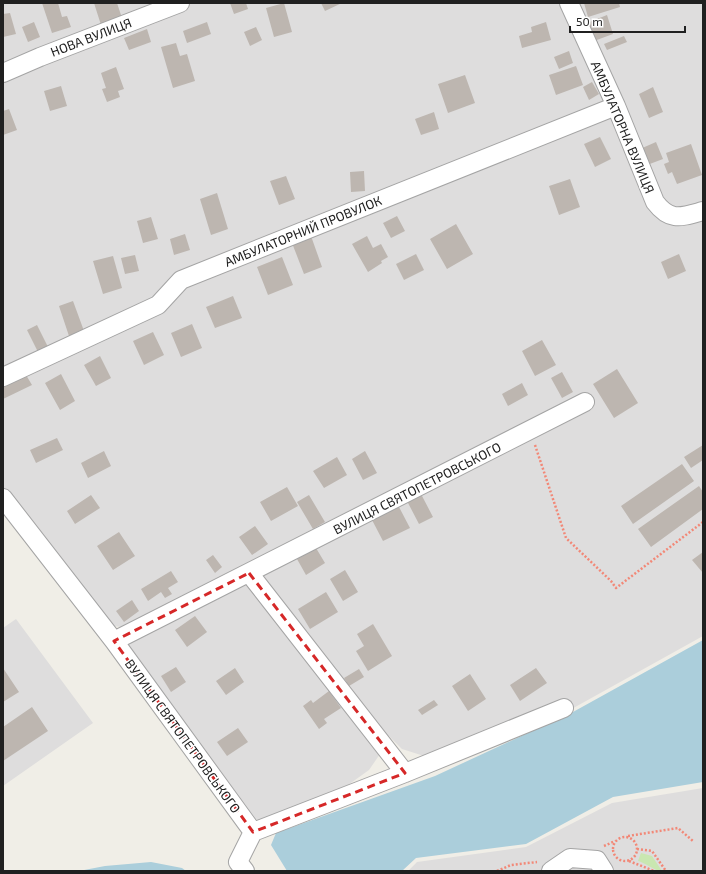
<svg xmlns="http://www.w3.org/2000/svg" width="706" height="874" font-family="'Exo 2',sans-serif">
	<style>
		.residential { fill: #dedddd }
		.grass { fill: #c9e7b1 }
		.water { fill: #abcedb }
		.building { fill: #bdb6b0 }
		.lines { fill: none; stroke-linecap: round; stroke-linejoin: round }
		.minor-casing { stroke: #a4a4a4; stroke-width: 20 }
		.path { stroke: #f28877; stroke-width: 2.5; stroke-dasharray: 2 2; stroke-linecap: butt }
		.minor { stroke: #fff; stroke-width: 18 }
		.marked { fill: none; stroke: #d62828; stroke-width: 3; stroke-dasharray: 8 5; stroke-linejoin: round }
		.labels { text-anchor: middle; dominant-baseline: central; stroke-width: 3; stroke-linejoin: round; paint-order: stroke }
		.street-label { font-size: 13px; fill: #202020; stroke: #fff }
	</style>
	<rect width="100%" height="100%" fill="#f0eee7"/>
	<path class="residential" d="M3,3H703V636L568,711L424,756L402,749L389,736L383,740L380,754L369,770L348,785L267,819L257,820L247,816L126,648L122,627L112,626L105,621L3,489Z
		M16,619L93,723L3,786V628Z
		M703,788V871H408L417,862L526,847L612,803Z"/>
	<path class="grass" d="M641,853L652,856L662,871C654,871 646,863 638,861Z"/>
	<path class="water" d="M703,640V782L613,797L526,844L416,858L402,871H287L271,845L276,833L435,776L573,712Z
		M151,862L182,868L186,871H79L105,866Z"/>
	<path class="building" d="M42,3H58L62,17L67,16L71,27L52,33Z
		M94,3H117L122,18L101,25Z
		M230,3H246L248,9L234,14Z
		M284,3L292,32L274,37L266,8Z
		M321,3H342L325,11Z
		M584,3H619L620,7L588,17Z
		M10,13L16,34L3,37V14Z
		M607,15L613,34L594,41L587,23Z
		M34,22L40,37L28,42L22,27Z
		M207,22L211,34L187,43L183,31Z
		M546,22L551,40L522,48L519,36L532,32L531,27Z
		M256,27L262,40L250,46L244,32Z
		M147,29L151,42L129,50L124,38Z
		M624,36L627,42L607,50L604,44Z
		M176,43L180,56L187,54L195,81L173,88L161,47Z
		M569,51L573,63L559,69L554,57Z
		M576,66L583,85L556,95L549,75Z
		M116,67L124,89L118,91L120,97L107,102L102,89L106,88L101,73Z
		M465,75L475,103L448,113L438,84Z
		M592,82L599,94L589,100L583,87Z
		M61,86L67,106L50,111L44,91Z
		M653,87L663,112L649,118L639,94Z
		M9,109L17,130L3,135V111Z
		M434,112L439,129L421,135L415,119Z
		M600,137L611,159L595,167L584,144Z
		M656,142L663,159L647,165L640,149Z
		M691,144L702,175L677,184L672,172L668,174L664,164L669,162L666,153Z
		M364,171L365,191L351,192L350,172Z
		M286,176L295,199L279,205L270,181Z
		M570,179L580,207L559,215L549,186Z
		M217,193L228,229L211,235L200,199Z
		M397,216L405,231L391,238L383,223Z
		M151,217L158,239L143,243L137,221Z
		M456,224L473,254L447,269L430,239Z
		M185,234L190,250L174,255L170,239Z
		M311,236L322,267L304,274L292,243Z
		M367,236L373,248L381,244L388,257L381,261L382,263L368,272L352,244Z
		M416,254L424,270L404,280L396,264Z
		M679,254L686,271L668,279L661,262Z
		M135,255L139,271L125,274L121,258Z
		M113,256L122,288L103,294L93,261Z
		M282,257L293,285L268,295L257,267Z
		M233,296L242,318L215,328L206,307Z
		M73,301L84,331L69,336L59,306Z
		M192,324L202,348L181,357L171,333Z
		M37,325L49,349L39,354L27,330Z
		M153,332L164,355L144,365L133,341Z
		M542,340L556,365L535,376L522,351Z
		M100,356L111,378L96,386L84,365Z
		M617,369L638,403L614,418L593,384Z
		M562,372L573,392L562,398L551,378Z
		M61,374L75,401L60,410L45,383Z
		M26,375L32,385L3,399V386Z
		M522,383L528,395L508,406L502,394Z
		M57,438L63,450L36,463L30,450Z
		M703,445V460L691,468L684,457Z
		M104,451L111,466L88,478L81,463Z
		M365,451L377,473L363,480L352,459Z
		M337,457L347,475L324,488L313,471Z
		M682,464L694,481L633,524L621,506Z
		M699,486L703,492V509L651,547L638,529Z
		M287,487L298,506L271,521L260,502Z
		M421,494L433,517L419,524L407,501Z
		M91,495L100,508L75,524L67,511Z
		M309,495L325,522L313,529L297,502Z
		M399,507L410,528L383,541L372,520Z
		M255,526L268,544L252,555L239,537Z
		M119,532L135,556L113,570L97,546Z
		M316,548L325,563L306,575L297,559Z
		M703,552V573L692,560Z
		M213,555L222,567L215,573L206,560Z
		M345,570L358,592L343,601L330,579Z
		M171,571L178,582L168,588L172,594L165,598L161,592L148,601L141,589Z
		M326,592L338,612L310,629L298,609Z
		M132,600L139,611L124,622L116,611Z
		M195,616L207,632L187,647L175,630Z
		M373,624L392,656L368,671L356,651L364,646L357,634Z
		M176,667L186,682L171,692L161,676Z
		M3,668L19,692L3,702Z
		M235,668L244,682L226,695L216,681Z
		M536,668L547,683L520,701L510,685Z
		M359,669L364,677L349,686L344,678Z
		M470,674L486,699L468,711L452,686Z
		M329,691L341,708L324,719L327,723L319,729L303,706L311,700L313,703Z
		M434,700L438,705L422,715L418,710Z
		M32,707L48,731L3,761V727Z
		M238,728L248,742L227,756L217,742Z"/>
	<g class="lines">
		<g class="minor-casing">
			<path id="minor" d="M569,3L616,106L655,202C670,222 681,217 703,211
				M3,73L40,57L180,3
				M3,377L158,305L181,280L616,106
				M3,498L114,641L253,832
				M249,573L405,773
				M114,641L585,402
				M245,871L238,862L253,832L405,773L564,708
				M551,871L570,858L597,860L604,871"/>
		</g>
		<path class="path" d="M535,445L566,538L611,581L616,588L703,522
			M628,836L678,828L693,841
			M613 849a12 12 0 1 1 24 0a12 12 0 1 1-24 0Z
			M604,846L615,841
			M637,849L652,851L666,871
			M629,861L654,871
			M497,871L511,865L537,862"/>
		<use href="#minor" class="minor"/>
	</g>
	<path class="marked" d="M249,573L405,773L253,832L114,641Z"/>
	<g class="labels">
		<g class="street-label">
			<text transform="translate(91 37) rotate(-21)">НОВА ВУЛИЦЯ</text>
			<text transform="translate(623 127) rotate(67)">АМБУЛАТОРНА ВУЛИЦЯ</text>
			<text transform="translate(303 231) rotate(-22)">АМБУЛАТОРНИЙ ПРОВУЛОК</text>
			<text transform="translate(417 488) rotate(-27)">ВУЛИЦЯ СВЯТОПЕТРОВСЬКОГО</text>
			<text transform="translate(183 736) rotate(54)">ВУЛИЦЯ СВЯТОПЕТРОВСЬКОГО</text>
		</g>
	</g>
	<rect width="706" height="874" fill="none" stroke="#202020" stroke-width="8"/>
	<path d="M570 26v6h115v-6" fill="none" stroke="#202020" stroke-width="2"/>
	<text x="576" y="26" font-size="12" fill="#202020" stroke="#ffffff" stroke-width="3" paint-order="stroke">50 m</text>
</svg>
